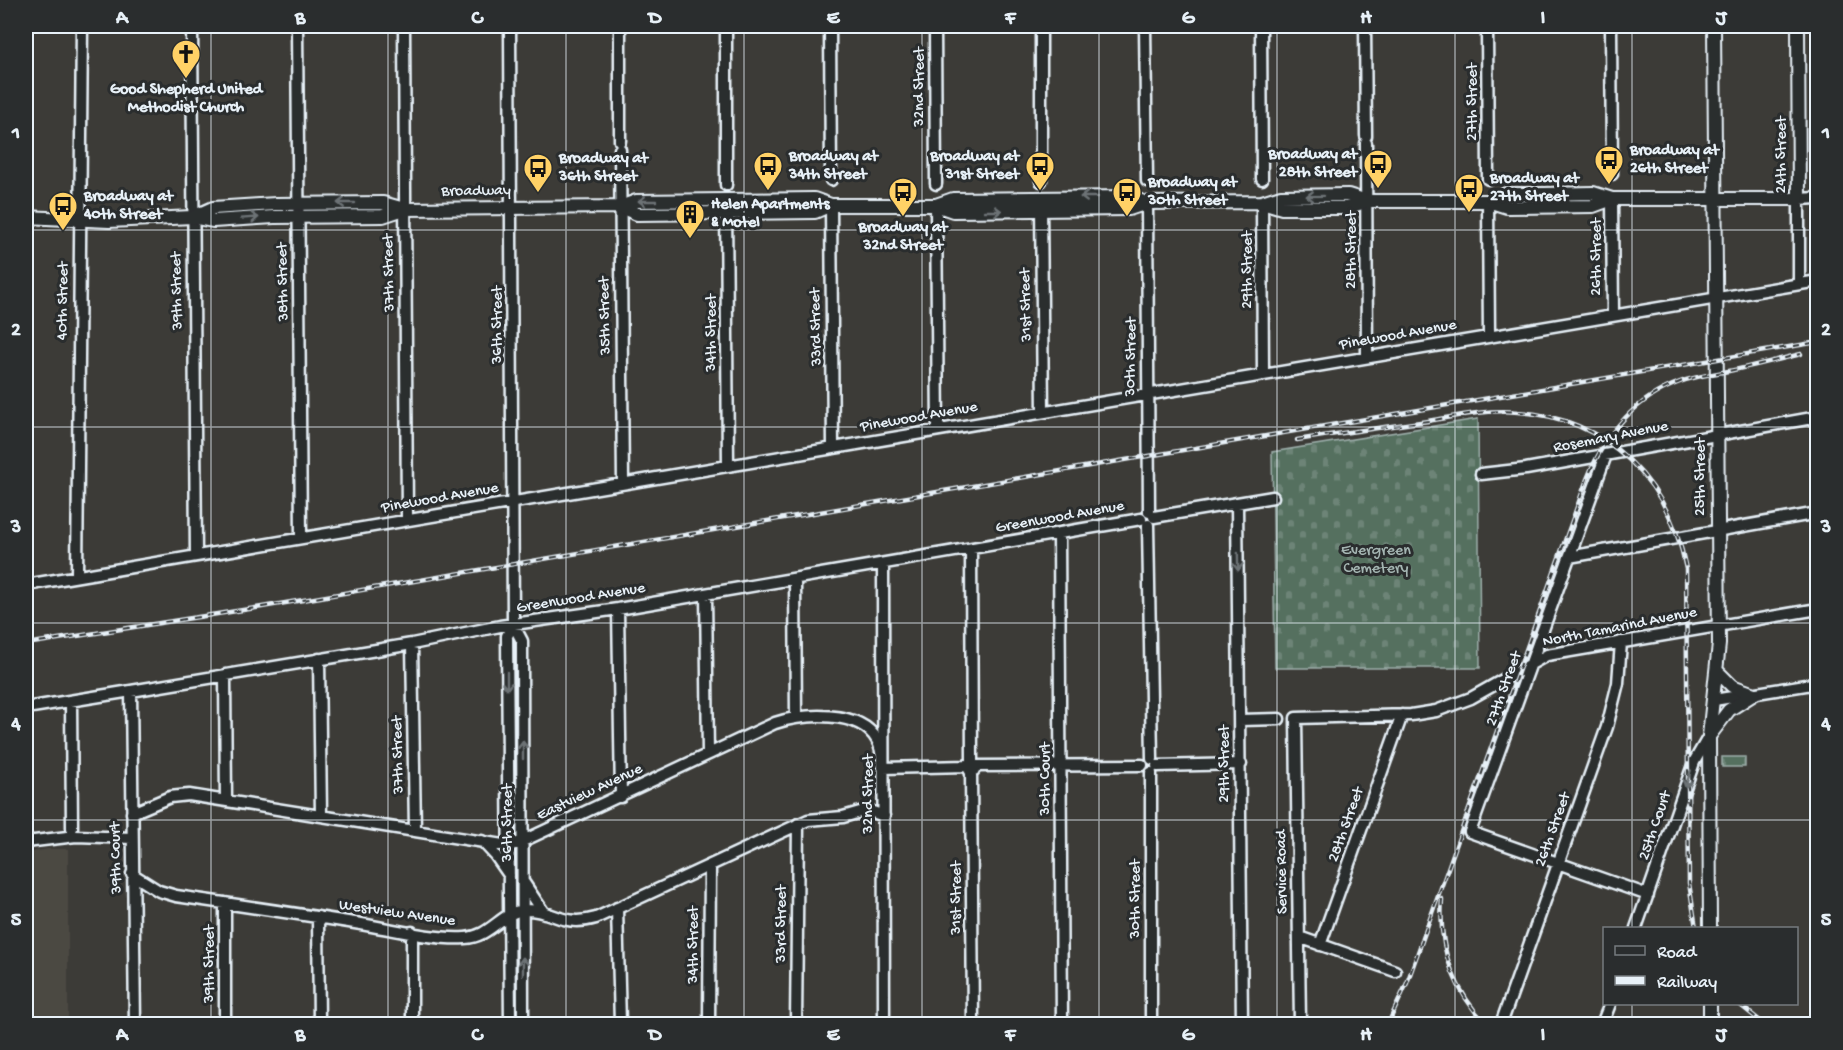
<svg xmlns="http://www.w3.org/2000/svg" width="1843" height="1050" font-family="'Gochi Hand',sans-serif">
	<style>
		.built { fill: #4b4842 }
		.cemetery { fill: url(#cemetery-stones); stroke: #9eb0ac; stroke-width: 1.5 }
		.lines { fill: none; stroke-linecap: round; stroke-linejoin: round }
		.minor-casing { stroke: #e8f1f8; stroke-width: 15 }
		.major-casing { stroke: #e8f1f8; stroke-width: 16 }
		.minor { stroke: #2a2d2e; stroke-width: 10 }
		.major { stroke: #2a2d2e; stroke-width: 12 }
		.rail-casing { stroke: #e8f1f8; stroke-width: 4.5 }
		.rail { stroke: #2a2d2e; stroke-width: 2; stroke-dasharray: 7; stroke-linecap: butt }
		.oneway { stroke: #6c7275 }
		.grid { fill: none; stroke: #e8f1f8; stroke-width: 1.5; stroke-opacity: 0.55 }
		.labels { text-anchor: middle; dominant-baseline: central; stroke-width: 6; stroke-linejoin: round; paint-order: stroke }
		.street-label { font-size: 16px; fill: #e8f1f8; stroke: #2a2d2e }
		.poi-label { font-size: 16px; font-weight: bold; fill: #e8f1f8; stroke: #2a2d2e; text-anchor: start }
		.park-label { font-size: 16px; fill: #a5b6b3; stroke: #2a2d2e }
		.neatline { fill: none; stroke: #e8f1f8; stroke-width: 2 }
		.grid-label { font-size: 20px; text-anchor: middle; font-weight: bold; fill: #e8f1f8 }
	</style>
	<defs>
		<pattern id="cemetery-stones" width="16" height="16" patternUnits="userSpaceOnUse" patternTransform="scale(1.5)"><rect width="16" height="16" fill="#546f5f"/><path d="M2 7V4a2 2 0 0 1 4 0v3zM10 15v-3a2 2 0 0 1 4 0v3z" fill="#6d8477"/></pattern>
	</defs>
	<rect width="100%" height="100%" fill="#3c3b37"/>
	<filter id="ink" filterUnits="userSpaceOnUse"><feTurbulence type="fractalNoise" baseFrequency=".0167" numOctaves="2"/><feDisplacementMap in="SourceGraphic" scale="12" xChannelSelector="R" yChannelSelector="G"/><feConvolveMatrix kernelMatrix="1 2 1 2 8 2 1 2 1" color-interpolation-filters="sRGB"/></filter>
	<g filter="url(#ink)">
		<path class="built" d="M48,849H68V1024H26V853Z"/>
		<path class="cemetery" d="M1478,419L1480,668H1275L1272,452Z
			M1722,757H1745V767H1722Z"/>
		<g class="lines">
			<g class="minor-casing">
				<path id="minor" d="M192,26L196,556
					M297,26L301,538
					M404,26L407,520
					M510,26L513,624L522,641L523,1024
					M726,26V185
					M830,26L831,180
					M935,26L936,184
					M1041,26V181
					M1145,26L1147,181
					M1261,26L1262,179
					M1365,26L1366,136
					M1487,26L1488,179
					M1611,26L1612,174
					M620,141V26
					M1366,143L1367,357
					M620,149L623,483
					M1612,199L1613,315
					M726,200L728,466
					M1488,201L1489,336
					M1262,202L1263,375
					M1147,203L1149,512
					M1041,204L1043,412
					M831,205L833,448
					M936,205L938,430
					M1799,284V199L1818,198
					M1606,455L1470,832L1648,895
					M1481,474L1526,469L1818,417
					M1237,503L1242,1024
					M1154,517L1273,497
					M1148,525L1152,759
					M1059,534L1062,1024
					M971,549L972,763L975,766L974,770L970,771L967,765L972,763
					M1569,557L1818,513
					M883,564L884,1024
					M77,576L82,26
					M795,579L796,718
					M26,585L1818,281
					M706,594L708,754
					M618,609L621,797
					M412,644L415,830
					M319,659L321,815
					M225,675L226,801
					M131,691L135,1024
					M1714,700L1818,683
					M71,701L72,828
					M26,708L131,691L412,644L500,626L618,609L1141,519
					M1240,720L1279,719
					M975,766L1142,765
					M1157,766L1241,764
					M883,768L967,766
					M971,771L973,1024
					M1151,773V1024
					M132,813L170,797L189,795L509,846L523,841L775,723C803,714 860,709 877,740C882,748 882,758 883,768
					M482,841L495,855L509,875
					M26,842L76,836L132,838
					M132,874L159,891L176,896C238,905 299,914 361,924C391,929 435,940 465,938C491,937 502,911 525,910C553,909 561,928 596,918L808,820L843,817L867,810L884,816
					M524,883L544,913
					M225,903V1024
					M617,908L620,1024
					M318,917L319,1024
					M1636,928L1694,762L1709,736
					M412,932V1024
					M1299,937L1395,971
					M1320,945L1402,715
					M510,1024L507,636L513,624
					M709,1024L710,866
					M796,1024L798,824
					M1300,1024L1296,718L1411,715L1436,711L1471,698L1547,655L1818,609
					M1501,1024L1607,727L1618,683L1621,642
					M1602,1024L1610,1004"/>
			</g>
			<g class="major-casing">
				<path id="major" d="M1488,201L1506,194H1544L1593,193L1612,199H1799L1798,26
					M1262,202L1281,196L1348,195L1367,201H1488L1507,207L1593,206L1612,199
					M936,205L953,211L1129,209L1147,203L1262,202L1282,208H1347L1367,201
					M620,207L637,214L815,212L831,205
					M26,217L109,221L192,217L213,221L274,217L383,216L404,209L620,207L636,201L814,199L831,205H936L953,199L1129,197L1147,203
					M193,217L213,208L276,204L383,203L404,209
					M1717,671L1732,686L1754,694
					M1710,735L1729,710L1754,694
					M1710,928L1709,736L1719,644L1714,26
					M1710,1024V1004"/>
			</g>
			<use href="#minor" class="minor"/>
			<use href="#major" class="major"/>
			<g class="rail-casing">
				<path id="rail" d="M1297,440C1341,433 1384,427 1428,421C1457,416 1488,409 1518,412C1608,418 1670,483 1686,569L1689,883L1696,928
					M26,644L262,607L1818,342
					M1442,899C1438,948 1453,989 1486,1024
					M1739,1004L1764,1024
					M1388,1024L1407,983L1587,479C1605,434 1634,399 1680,382C1696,376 1713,374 1729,371C1753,366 1777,360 1801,354"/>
			</g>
			<use href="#rail" class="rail"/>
		</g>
		<defs><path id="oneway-shaft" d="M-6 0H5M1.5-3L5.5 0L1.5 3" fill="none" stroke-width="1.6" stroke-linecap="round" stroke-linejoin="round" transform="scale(1.5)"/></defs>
		<g class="oneway">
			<use href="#oneway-shaft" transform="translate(1315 196) rotate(179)"/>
			<use href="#oneway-shaft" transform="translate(1089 197) rotate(180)"/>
			<use href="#oneway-shaft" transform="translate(647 201) rotate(180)"/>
			<use href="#oneway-shaft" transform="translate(346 203) rotate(180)"/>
			<use href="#oneway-shaft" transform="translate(993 211)"/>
			<use href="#oneway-shaft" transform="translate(250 218) rotate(-4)"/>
			<use href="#oneway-shaft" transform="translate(1238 562) rotate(89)"/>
			<use href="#oneway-shaft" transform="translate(507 681) rotate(90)"/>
			<use href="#oneway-shaft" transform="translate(523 750) rotate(-90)"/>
			<use href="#oneway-shaft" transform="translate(1688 779) rotate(108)"/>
			<use href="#oneway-shaft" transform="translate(523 966) rotate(-90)"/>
		</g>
	</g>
	<path class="grid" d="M211,26V1024M388,26V1024M566,26V1024M744,26V1024M922,26V1024M1099,26V1024M1277,26V1024M1455,26V1024M1632,26V928M26,230H1818M26,427H1818M26,623H1818M26,820H1818M1632,1004V1024"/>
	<defs>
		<g id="church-pin" transform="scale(1.5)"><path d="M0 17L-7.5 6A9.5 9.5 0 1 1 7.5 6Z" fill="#ffd166" stroke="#2a2d2e"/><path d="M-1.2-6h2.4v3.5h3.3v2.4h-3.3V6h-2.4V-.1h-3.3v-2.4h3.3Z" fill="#111"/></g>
		<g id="bus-pin" transform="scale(1.5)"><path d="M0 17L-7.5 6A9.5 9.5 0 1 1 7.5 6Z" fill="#ffd166" stroke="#2a2d2e"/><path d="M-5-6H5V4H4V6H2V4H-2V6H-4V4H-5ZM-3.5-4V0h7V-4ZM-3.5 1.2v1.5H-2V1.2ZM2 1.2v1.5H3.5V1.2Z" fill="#111"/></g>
		<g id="building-pin" transform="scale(1.5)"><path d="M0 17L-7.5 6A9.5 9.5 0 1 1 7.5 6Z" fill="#ffd166" stroke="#2a2d2e"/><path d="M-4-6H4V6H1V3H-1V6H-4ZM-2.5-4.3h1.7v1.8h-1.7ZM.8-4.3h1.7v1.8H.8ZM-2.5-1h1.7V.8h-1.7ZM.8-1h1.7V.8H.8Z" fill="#111"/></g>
	</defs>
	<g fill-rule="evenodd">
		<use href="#church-pin" x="186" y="54"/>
		<use href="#bus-pin" x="1609" y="160"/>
		<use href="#bus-pin" x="1378" y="164"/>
		<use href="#bus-pin" x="768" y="166"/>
		<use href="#bus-pin" x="1040" y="166"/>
		<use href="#bus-pin" x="538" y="168"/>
		<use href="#bus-pin" x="1469" y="188"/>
		<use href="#bus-pin" x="903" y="192"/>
		<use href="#bus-pin" x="1127" y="192"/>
		<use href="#bus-pin" x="63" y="206"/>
		<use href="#building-pin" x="690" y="214"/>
	</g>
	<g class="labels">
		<g class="street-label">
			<text transform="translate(920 87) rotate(-90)">32nd Street</text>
			<text transform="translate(1473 102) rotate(-90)">27th Street</text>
			<text transform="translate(1782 155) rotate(-90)">24th Street</text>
			<text transform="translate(476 192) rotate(-1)">Broadway</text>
			<text transform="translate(1352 250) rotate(-90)">28th Street</text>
			<text transform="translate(1597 257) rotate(-90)">26th Street</text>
			<text transform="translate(1248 270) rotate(-90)">29th Street</text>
			<text transform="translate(390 273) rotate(-91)">37th Street</text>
			<text transform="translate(284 282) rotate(-91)">38th Street</text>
			<text transform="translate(178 291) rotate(-91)">39th Street</text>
			<text transform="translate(64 301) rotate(-89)">40th Street</text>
			<text transform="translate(1027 305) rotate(-91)">31st Street</text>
			<text transform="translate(606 316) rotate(-91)">35th Street</text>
			<text transform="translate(498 325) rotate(-90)">36th Street</text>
			<text transform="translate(817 327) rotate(-91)">33rd Street</text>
			<text transform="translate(712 333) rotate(-90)">34th Street</text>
			<text transform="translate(1398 336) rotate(-10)">Pinewood Avenue</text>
			<text transform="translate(1132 357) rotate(-89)">30th Street</text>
			<text transform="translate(919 418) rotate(-10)">Pinewood Avenue</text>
			<text transform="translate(1611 438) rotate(-11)">Rosemary Avenue</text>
			<text transform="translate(1701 477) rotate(-90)">25th Street</text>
			<text transform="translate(440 499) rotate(-10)">Pinewood Avenue</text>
			<text transform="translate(1060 518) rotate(-10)">Greenwood Avenue</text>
			<text transform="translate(581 599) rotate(-9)">Greenwood Avenue</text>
			<text transform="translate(1620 628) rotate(-11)">North Tamarind Avenue</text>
			<text transform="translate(1505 689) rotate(-70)">27th Street</text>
			<text transform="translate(399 755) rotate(-91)">37th Street</text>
			<text transform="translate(1225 764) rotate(-90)">29th Street</text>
			<text transform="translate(1046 779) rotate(-90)">30th Court</text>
			<text transform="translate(590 793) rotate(-25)">Eastview Avenue</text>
			<text transform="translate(869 794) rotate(-90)">32nd Street</text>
			<text transform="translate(508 823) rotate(-90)">36th Street</text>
			<text transform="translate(1347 825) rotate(-70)">28th Street</text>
			<text transform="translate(1656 826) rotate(-71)">25th Court</text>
			<text transform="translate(1554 830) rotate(-70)">26th Street</text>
			<text transform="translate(117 858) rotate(-91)">39th Court</text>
			<text transform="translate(1283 872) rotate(-91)">Service Road</text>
			<text transform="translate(957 898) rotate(-90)">31st Street</text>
			<text transform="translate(1136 899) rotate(-90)">30th Street</text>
			<text transform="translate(397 914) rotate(8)">Westview Avenue</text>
			<text transform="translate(782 924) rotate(-90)">33rd Street</text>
			<text transform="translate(694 945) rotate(-90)">34th Street</text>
			<text transform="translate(210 964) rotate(-90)">39th Street</text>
		</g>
		<g class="poi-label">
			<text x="186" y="90" text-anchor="middle">Good Shepherd United<tspan x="186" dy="18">Methodist Church</tspan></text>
			<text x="1630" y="151">Broadway at<tspan x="1630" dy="18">26th Street</tspan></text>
			<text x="1357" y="155" text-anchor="end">Broadway at<tspan x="1357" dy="18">28th Street</tspan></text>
			<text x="789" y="157">Broadway at<tspan x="789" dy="18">34th Street</tspan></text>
			<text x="1019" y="157" text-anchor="end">Broadway at<tspan x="1019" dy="18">31st Street</tspan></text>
			<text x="559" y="159">Broadway at<tspan x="559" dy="18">36th Street</tspan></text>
			<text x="1490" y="179">Broadway at<tspan x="1490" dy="18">27th Street</tspan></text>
			<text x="1148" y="183">Broadway at<tspan x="1148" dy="18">30th Street</tspan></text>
			<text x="84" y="197">Broadway at<tspan x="84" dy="18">40th Street</tspan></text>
			<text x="711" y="205">Helen Apartments<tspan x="711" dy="18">&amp; Motel</tspan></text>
			<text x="903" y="228" text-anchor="middle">Broadway at<tspan x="903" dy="18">32nd Street</tspan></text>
		</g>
		<g class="park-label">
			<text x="1376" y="551">Evergreen<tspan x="1376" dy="18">Cemetery</tspan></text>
		</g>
	</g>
	<rect width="1843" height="1050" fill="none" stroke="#2a2d2e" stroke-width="66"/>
	<rect x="1603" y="927" width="195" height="78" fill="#2a2d2e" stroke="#767b7f" stroke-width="1.5"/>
	<rect x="1615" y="946" width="30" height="9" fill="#2a2d2e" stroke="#767b7f" stroke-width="1.5"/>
	<text x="1657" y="957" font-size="18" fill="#e8f1f8">Road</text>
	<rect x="1615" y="976" width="30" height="9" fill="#e8f1f8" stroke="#767b7f" stroke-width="1.5"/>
	<text x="1657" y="987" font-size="18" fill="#e8f1f8">Railway</text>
	<rect x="33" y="33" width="1777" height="984" class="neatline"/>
	<g class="grid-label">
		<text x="122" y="23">A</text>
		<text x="300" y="23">B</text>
		<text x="477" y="23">C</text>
		<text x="655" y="23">D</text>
		<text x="833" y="23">E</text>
		<text x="1010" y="23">F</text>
		<text x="1188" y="23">G</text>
		<text x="1366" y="23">H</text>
		<text x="1543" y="23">I</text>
		<text x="1721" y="23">J</text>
		<text x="16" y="138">1</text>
		<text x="1826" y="138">1</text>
		<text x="16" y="335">2</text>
		<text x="1826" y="335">2</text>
		<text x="16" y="532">3</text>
		<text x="1826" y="532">3</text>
		<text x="16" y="729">4</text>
		<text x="1826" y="729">4</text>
		<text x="16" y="925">5</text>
		<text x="1826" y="925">5</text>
		<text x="122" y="1040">A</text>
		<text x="300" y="1040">B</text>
		<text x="477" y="1040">C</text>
		<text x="655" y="1040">D</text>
		<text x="833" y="1040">E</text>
		<text x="1010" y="1040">F</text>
		<text x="1188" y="1040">G</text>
		<text x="1366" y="1040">H</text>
		<text x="1543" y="1040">I</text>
		<text x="1721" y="1040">J</text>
	</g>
</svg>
